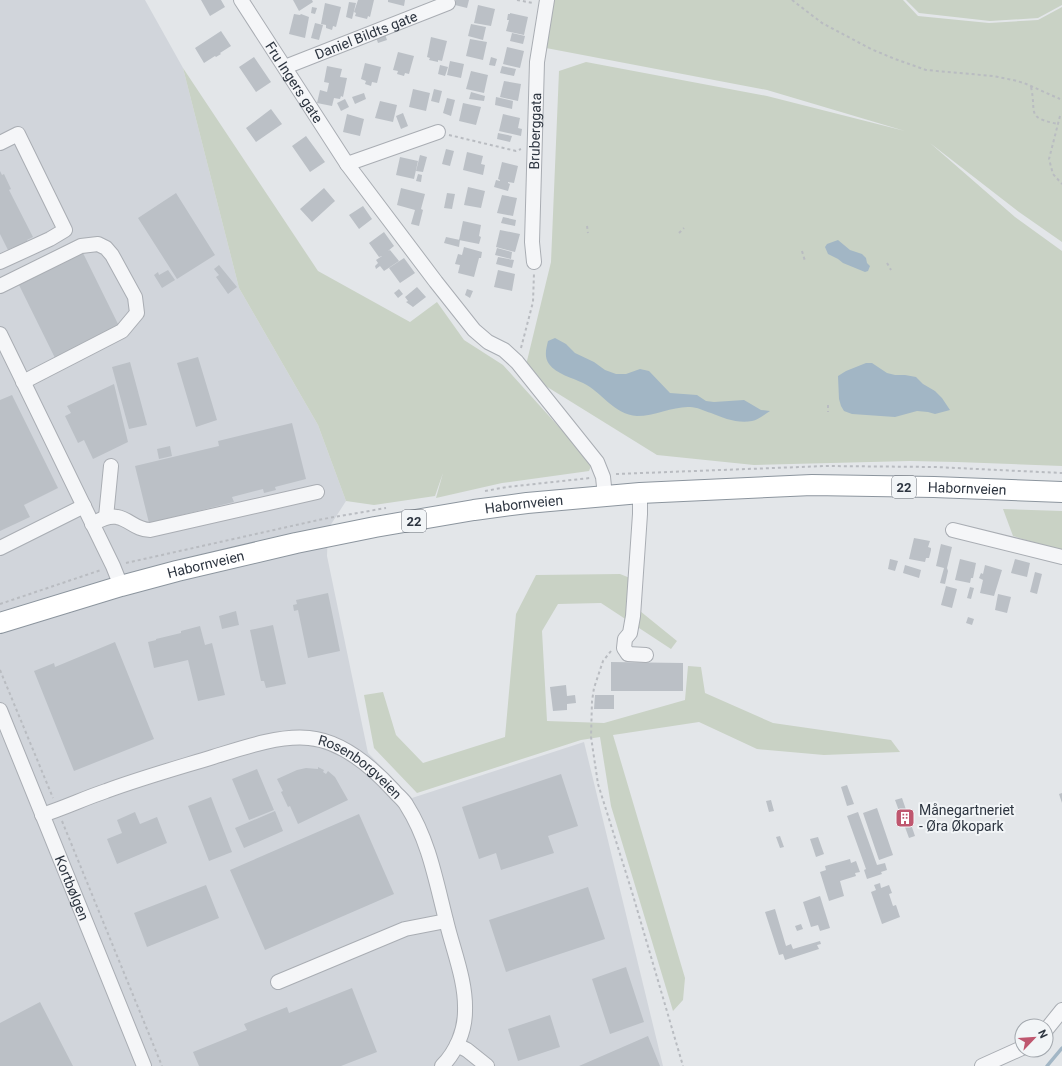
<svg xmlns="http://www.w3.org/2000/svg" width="1062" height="1066" font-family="Roboto,sans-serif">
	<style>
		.built { fill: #d1d5db }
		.green { fill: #c9d2c5 }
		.water { fill: #a2b6c5 }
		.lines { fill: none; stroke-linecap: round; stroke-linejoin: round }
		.stream { stroke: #a2b6c5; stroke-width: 3.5 }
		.building { fill: #bbc0c6 }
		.minor-casing { stroke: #a9adb3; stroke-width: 16 }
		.highway-casing { stroke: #8c959e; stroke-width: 22 }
		.path { stroke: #b9bcc1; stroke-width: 2; stroke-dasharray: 3 3; stroke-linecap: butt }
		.minor { stroke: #f5f6f8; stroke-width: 14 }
		.highway { stroke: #fff; stroke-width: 20 }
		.labels { text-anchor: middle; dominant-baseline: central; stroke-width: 4; stroke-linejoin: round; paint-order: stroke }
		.shield { fill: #f2f5f7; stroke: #686f77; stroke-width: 1 }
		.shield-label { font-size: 13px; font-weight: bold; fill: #2d3540 }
		.street-label { font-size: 14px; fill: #2d3540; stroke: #f2f5f7 }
		.poi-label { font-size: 14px; fill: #2d3540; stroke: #f2f5f7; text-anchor: start }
	</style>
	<rect width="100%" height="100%" fill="#e3e6e9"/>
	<path class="built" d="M0,0H145L183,68L239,288L318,425L346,501L328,529L327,556L368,753L412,798L584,742L663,1066H0Z"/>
	<path class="green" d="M553,0H903L918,16L989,23L1038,20L1062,7V242L1019,212L930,143L1015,217L1062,251V466L957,462L910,461L754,465L657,455L536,380L526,365L551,262L559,71L586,62L767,96L905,131L767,90L546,48Z
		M906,0H1062V5L1038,18L990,21L919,13Z
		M183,68L318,271L410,322L437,302L464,340L503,365L586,457L591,466L589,471L502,483L436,498L443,473L435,496L374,505L346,501L318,425L239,288Z
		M1003,509L1062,511V551L1013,536Z
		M620,574L640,582V611L677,641L671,649L601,603L558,604L542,631L547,721L604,723L685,700L688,666L701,667L705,693L773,723L891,740L900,752L824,755L757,749L699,722L613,735L685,978L683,1000L673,1011L611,806L600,737L581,740L417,793L374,748L364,695L383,692L396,735L423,763L505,737L516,614L536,575Z"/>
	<path class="water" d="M838,240L850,250L862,254L866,258L867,263L870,266L868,271L865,272L843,263L838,259L828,254L825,247L827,244Z
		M555,338L566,344L575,353L594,362L605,370L616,374H626L640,369L649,371L670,393L697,395L706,401L714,402L744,400L761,410L770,411C765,414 758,420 752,421C738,424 723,418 711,413C704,411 697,407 690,407C674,406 655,416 637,416C614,415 601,391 583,383C573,378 556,374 549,364C544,357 546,349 548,341Z
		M866,363H872L887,373L895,375H905L916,377L923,384L935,391L942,398L950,410L935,414L928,412L917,411L895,417L852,414L844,411L841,406L839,399L838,376L846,371Z"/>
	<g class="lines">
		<path class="stream" d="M1047,1066L1062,1048"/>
	</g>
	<path class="building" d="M201,0H221L225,7L210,16Z
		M293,0H312L313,2L299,11Z
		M358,0H374L370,17L368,16L367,19L355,16L356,13L354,12Z
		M388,0H405L404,6L388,2Z
		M456,0H469L467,8L455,5Z
		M349,2L356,3L352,19L346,17Z
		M325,3L341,7L336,27L333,26L332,30L326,28V25L321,24Z
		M478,5L495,9L491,26L474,23Z
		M312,7L317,8L315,14L311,13Z
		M510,13L528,17L524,35L506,31L509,20H507L508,14H510Z
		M294,14L300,15L301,14L309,17L305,38L289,34Z
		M315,23L323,25L319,40L311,38Z
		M471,24L486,27L483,40L468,36Z
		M221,31L231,46L220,53L221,54L216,57L215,56L204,63L195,48Z
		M512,33L525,36L523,44L510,41Z
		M385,34L387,40L378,43L376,37Z
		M431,37L447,41L442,61L438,60V62L429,60L430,58L427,57Z
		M470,39L487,42L483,60L466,56Z
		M507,47L524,51L520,68L503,64Z
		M398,52L414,56L409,74L405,73L404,76L397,74L398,71L393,70Z
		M254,57L271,82L256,92L239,67Z
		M491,57L497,59L495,66L489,65Z
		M450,61L464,64L461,78L447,75Z
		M365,63L381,67L377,83L372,82L371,86L365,84L366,81L361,79Z
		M440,65L448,67L445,76L438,74Z
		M327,66L342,69L340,77L347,78L343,97L341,96L340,99L334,98L332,106L317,103L320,90L327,92L329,83L324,82Z
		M502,66L516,69L514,76L500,73Z
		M471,71L488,75L484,93L466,89Z
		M504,81L521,84L518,101L500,97Z
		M413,89L430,93L426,111L409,107Z
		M434,89L442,91L439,103L431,101Z
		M471,92L485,96L484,101L469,99Z
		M364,93L366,99L355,104L352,97Z
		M496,97L513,101L512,109L495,105Z
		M447,98L455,100L451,116L443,113Z
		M345,99L349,107L341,111L337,103Z
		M380,101L397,105L393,122L375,118Z
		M463,103L481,107L476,125L459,121Z
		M271,109L282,124L256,142L246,128Z
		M403,113L408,126L401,129L396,116Z
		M347,114L364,119L360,136L343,132Z
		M503,114L520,118L518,128L522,129L521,136L499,131Z
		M498,133L512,136L510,142L497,139Z
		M306,136L325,162L310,172L292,146Z
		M446,149L454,151L450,166L442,164Z
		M467,152L483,156L481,164L485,165L483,175L463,170Z
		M420,155L427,157L423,172L416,171Z
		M400,157L418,161L414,179L396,175Z
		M502,162L518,166L514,183L508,182V183L510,184L508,191L494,187L496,180L500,181V180L498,179Z
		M0,171L2,175L4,174L11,189L9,190L33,237L27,240L29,245L16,252L14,247L8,250L0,234Z
		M418,174L422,175L421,182L416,181Z
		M468,187L485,191L481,208L464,205Z
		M324,188L335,201L312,222L300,209Z
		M401,188L425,194L421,209L423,210L419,226L411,224L415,210L397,205Z
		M176,193L215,255L177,279L138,218Z
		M447,193L455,194L452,209L444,208Z
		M502,195L517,198L513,216L497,213Z
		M363,206L372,219L359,229L349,215Z
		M503,217L516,220L515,226L501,223Z
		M463,221L481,225L479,236L481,237L479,244L459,240Z
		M500,230L520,234L515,252L496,247Z
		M384,232L394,246L388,251L390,250L399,261L384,271L380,266L376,269L375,266L378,263L376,260L382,256L379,257L369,243Z
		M446,237L460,240L459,247L444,243Z
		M464,247L482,252L481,258H479L474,277L458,273L460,265L455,264L458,254L462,255Z
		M497,248L512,252L511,259L495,255Z
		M83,253L119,326L55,358L19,285Z
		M498,257L514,260L512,268L496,264Z
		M404,258L415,273L400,283L389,268Z
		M219,265L237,287L228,294L216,277L219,275L214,269Z
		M168,270L175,280L162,288L154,275L158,272L159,275Z
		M498,270L515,274L512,291L494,287Z
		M417,287L426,297L413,307L406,302L408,301L405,297Z
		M399,289L403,294L398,298L394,293Z
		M467,289L473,291L470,298L465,295Z
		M198,357L217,420L196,427L177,363Z
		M130,362L147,425L129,429L112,367Z
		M114,384L128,442L93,459L84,440L78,443L65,416L71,413L67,406Z
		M12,395L58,488L24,505L30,517L0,531V400Z
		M292,423L306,479L275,487L276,490L264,493L263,489L232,497L234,502L149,523L135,466L219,446L218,441Z
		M170,446L172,456L159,459L157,449Z
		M914,538L930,541L928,547L931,548V550L929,558H926L925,562L909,559Z
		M941,544L952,547L947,568L948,571L945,584L940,583L944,568L936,566Z
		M890,559L898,561L895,571L888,569Z
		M960,559L976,563L973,578H971L970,583L955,580Z
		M1015,559L1030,563L1027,577L1011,573Z
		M905,565L921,570L919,578L903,573Z
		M985,565L1002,570L994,596L980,593L983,580L979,578L981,573L983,574Z
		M1035,572L1042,574L1037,594L1030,592Z
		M946,586L957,589L952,608L941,605Z
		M970,587L974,588L971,599L967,598Z
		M328,593L340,651L308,658L298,610L294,611L293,605L297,604L296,600Z
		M998,594L1011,597L1007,613L995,610Z
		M236,611L239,625L222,629L219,616Z
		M968,617L974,619L972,625L966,623Z
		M273,625L286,684L266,688L264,681H261L250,630Z
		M200,626L205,645L212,643L225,695L198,701L188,660L154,668L148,642L156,640V639L181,633V631Z
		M115,642L154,739L74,771L34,671L54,663L55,667Z
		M611,662L683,663V691H611Z
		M566,685L567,696L575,695L576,703L567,704V710L553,711L550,687Z
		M595,695H614V709H594Z
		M318,767L324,770L323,772L326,774L328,771L335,777L348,800L298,824L290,806L288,807L281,792L283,791L277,779L297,770L306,768L318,769Z
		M257,769L274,810L249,820L232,779Z
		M561,774L578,826L548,836L554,853L501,870L496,853L479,859L462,807Z
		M847,785L854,804L847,806L841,787Z
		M1062,793V803L1059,794Z
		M211,797L232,852L209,861L188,806Z
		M902,798L915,836L909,838L895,800Z
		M771,800L774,811L769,812L766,801Z
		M877,808L893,855L879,860L863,813Z
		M275,811L283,831L244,848L235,828Z
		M135,812L140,824L157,817L167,843L117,864L107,839L122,833L117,820Z
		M858,812L877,865L885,863L887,870L881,872L882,874L867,879L864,870L866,869L847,816Z
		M359,814L394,894L265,950L230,870Z
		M780,836L784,847L780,848L776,837Z
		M818,837L824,854L816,857L810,839Z
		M850,859L851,863L856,861L860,872L855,873L856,876L840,881L844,896L829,901L820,872L826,870L825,866Z
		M880,883L881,888L889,885L892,893L889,894L893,906L896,905L900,917L882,924L871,892L876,890L874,885Z
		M206,885L219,918L147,947L134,913Z
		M588,887L605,939L506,972L489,920Z
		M820,896L830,928L820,931L818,925L811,927L803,902Z
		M775,909L786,946L791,944L793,949L820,941L821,944L817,945L819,949L785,960L783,954L779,955L765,912Z
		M801,924L803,929L797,931L795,926Z
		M626,967L644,1022L610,1034L592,979Z
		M352,988L377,1052L341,1066H199L193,1052L247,1030L244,1024L287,1007L289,1013Z
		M40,1002L73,1066H0V1023Z
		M550,1015L560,1047L518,1061L508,1029Z
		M648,1036L660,1066H579Z"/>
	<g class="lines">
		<g class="minor-casing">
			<g id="minor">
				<path id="s1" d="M241,0L347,164L436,282L474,330L488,342L504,350L517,362L597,462L603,477L605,496"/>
				<path id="s2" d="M285,67L448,3"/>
				<path d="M0,143L18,134L65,230L50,239L0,262"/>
				<path d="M347,164L438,132"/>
				<path id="s3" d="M534,262L532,242L537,62L547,0"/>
				<path d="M0,286L81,246L98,244L106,248L112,255L135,297L137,313L122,331L23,382"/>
				<path d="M0,334L113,566L121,586"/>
				<path d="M640,493V514L633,616L630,633L625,639L624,648L628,654L646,655"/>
				<path d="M106,517L111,466"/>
				<path d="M92,524C100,520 108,515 117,517C129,519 136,530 150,530L317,492"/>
				<path d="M953,530L1062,557"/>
				<path d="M0,548L84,506"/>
				<path id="s4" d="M0,710L144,1066"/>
				<path id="s5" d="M42,815C64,808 85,798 106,791C141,778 177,768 213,757C242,748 279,735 309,738C342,741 373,768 394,791C398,796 404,800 407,806C430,842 437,887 448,928C455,955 466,983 465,1011C465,1031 456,1052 442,1066"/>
				<path d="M278,982L405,929L446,921"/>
				<path d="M1046,1030L1062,1010"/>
				<path d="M457,1045L467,1050L487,1066"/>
				<path d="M982,1066L1022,1048"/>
			</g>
		</g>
		<g class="highway-casing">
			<g id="highway">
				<path id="s6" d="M0,623L121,586L177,571L296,543L375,527L474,510L527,503L640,493L812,485L934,487L1062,492"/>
			</g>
		</g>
		<path class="path" d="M517,0L533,3
			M792,0L822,23L871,49L895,59L926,70L993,76L1013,80L1024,83L1060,99
			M1031,87C1037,114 1025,117 1058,124
			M1060,116L1049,159L1053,174L1062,184
			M449,135L516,151L521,149
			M587,226L588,233
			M679,233L684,228
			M802,251L805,261
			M887,263L891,270
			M521,348L533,302L534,273
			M828,405V412
			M616,474L826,466L935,467L1062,473
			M485,491L507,487L590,478
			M126,563L323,519L386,508
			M0,604L101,570
			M611,651L603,661L594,688L592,701L591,737L598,784L632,892L683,1066
			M0,670L53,798
			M62,821L162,1066"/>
		<use href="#minor" class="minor"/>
		<use href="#highway" class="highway"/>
	</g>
	<defs>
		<g id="building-square" transform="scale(1)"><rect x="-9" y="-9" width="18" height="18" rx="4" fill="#bf576f" stroke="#f2f5f7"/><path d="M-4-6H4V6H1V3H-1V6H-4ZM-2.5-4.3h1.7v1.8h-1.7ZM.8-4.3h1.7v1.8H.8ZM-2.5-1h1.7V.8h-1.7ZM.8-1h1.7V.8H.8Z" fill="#fff"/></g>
	</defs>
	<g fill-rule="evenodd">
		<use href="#building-square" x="905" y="818"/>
	</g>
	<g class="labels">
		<g class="shield">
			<rect x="892" y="476" width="24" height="22" rx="3"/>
			<rect x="402" y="510" width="24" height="22" rx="3"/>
		</g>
		<g class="shield-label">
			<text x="904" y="487">22</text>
			<text x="414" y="521">22</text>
		</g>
		<g class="street-label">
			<text stroke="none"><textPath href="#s2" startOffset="87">Daniel Bildts gate</textPath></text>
			<text stroke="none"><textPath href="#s1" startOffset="98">Fru Ingers gate</textPath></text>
			<text stroke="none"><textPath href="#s3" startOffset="131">Bruberggata</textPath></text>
			<text stroke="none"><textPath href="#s6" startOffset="982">Habornveien</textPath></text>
			<text stroke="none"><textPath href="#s6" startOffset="538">Habornveien</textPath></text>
			<text stroke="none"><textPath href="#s6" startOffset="214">Habornveien</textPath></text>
			<text stroke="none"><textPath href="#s5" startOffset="339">Rosenborgveien</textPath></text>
			<text stroke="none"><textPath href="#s4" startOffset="192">Kortbølgen</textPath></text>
		</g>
		<g class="poi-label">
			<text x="919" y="810">Månegartneriet<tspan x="919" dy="16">- Øra Økopark</tspan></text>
		</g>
	</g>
	<g transform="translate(1034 1038) rotate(65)"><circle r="19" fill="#f2f5f7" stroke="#a3a8ae"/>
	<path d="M0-3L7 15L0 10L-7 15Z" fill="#bf576f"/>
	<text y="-6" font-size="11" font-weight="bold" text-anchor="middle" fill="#2d3540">N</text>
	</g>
</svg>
